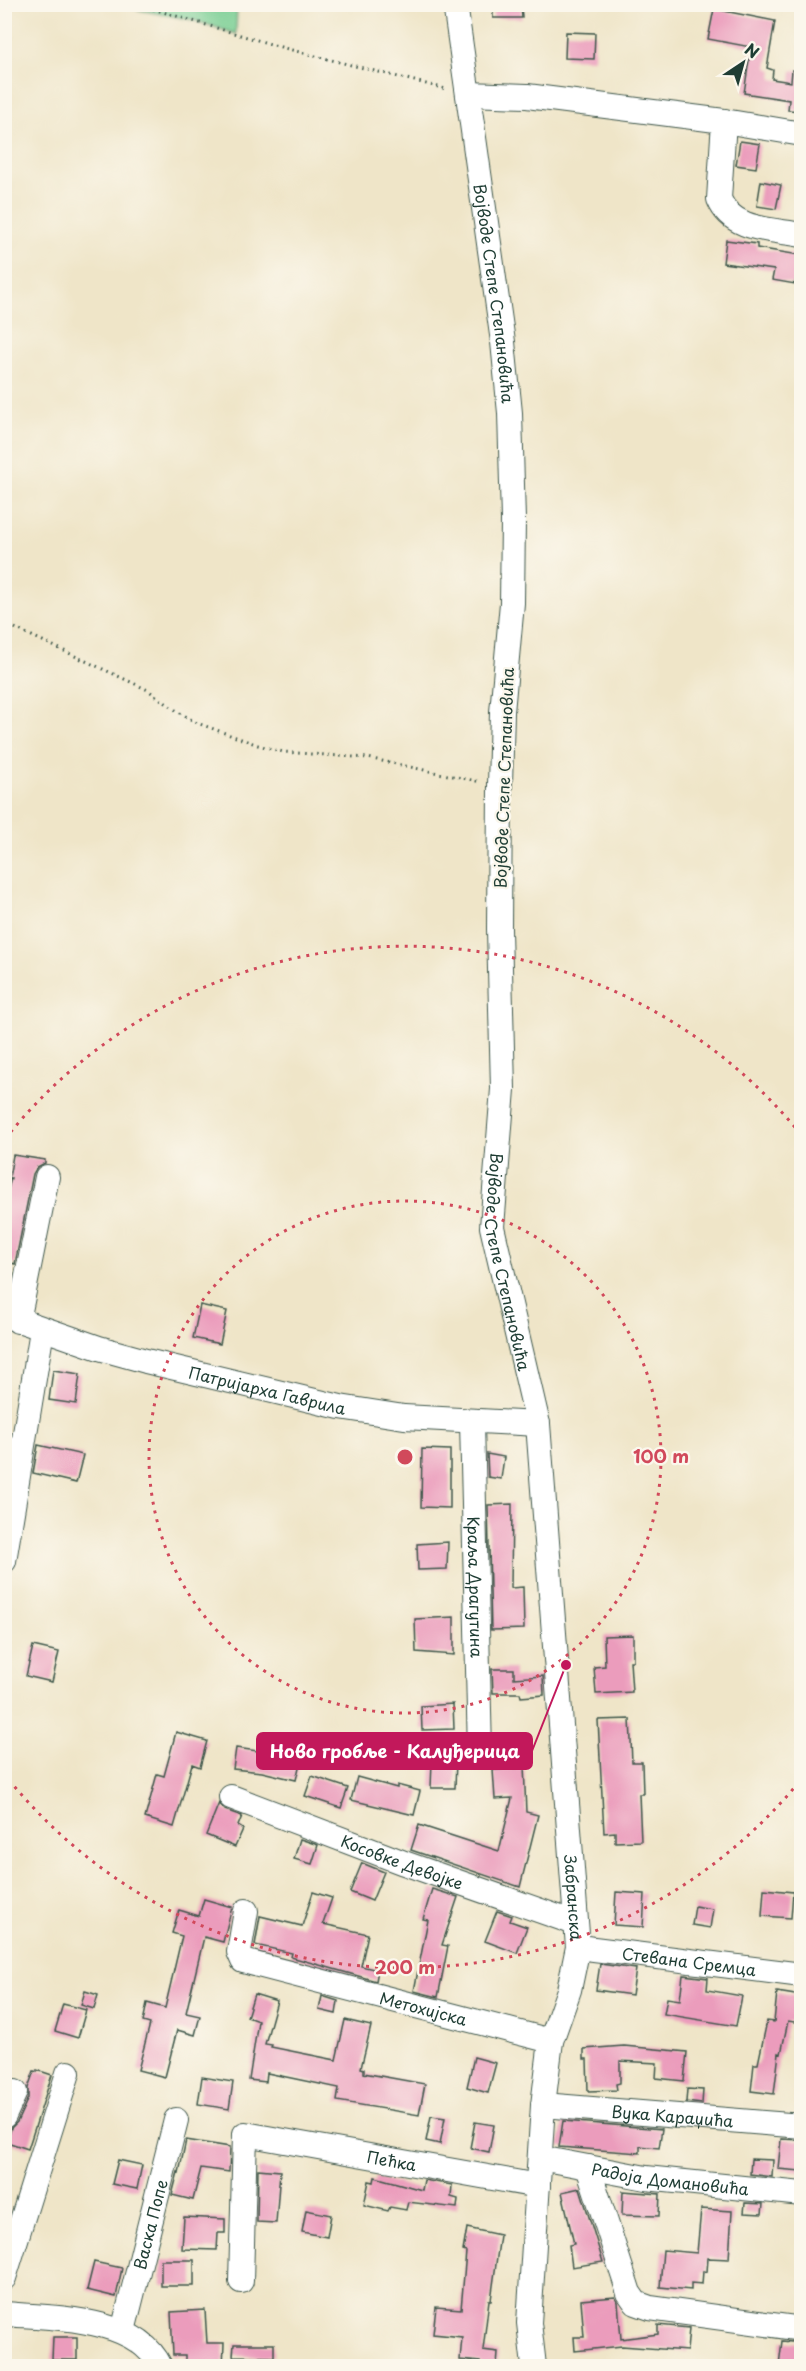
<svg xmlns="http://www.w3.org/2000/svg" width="806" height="2371" font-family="'Playpen Sans',sans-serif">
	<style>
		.green { fill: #77cd92; stroke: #4b8563; stroke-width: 1.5 }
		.building { fill: #eb9cbc }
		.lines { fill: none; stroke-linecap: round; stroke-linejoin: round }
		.minor-casing { stroke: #3e564a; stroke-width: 26 }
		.path { stroke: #3e564a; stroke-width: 3; stroke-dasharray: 1.5 4.5; stroke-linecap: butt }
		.minor { stroke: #fff; stroke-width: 24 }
		.ring { fill: none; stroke: #d1495b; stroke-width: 3; stroke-dasharray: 3 6 }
		.labels { text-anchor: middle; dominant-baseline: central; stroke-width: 4.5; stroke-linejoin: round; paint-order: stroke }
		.street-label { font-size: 16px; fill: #1f3d34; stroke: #fbf7ec }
		.centre { fill: #d1495b; stroke: #fbf7ec; stroke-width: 3 }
		.ring-label { font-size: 18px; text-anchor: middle; font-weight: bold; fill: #d1495b; stroke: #fbf7ec; stroke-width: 4.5; stroke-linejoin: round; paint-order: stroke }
		.leader { fill: none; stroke: #c2185b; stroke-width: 2 }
		.callout-dot { fill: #c2185b; stroke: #fbf7ec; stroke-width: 2 }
		.callout { fill: #c2185b; stroke: #c2185b; stroke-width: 2 }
		.callout-label { font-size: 18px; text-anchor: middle; font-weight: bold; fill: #fff }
	</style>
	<rect width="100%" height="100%" fill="#fbf7ec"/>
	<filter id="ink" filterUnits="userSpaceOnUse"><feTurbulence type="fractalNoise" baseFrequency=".0167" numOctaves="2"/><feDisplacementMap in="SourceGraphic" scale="12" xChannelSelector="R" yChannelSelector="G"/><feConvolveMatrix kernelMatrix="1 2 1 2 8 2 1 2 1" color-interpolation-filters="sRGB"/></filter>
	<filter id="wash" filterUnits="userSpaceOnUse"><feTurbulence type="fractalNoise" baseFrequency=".008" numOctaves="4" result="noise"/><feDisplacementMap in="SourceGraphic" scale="24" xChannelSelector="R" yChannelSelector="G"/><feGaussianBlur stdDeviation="1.35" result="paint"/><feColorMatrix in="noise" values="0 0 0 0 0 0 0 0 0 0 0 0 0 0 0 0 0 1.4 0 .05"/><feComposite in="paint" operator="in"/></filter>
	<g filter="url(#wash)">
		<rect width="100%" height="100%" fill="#efe5c8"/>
		<path class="green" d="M113,5H237L236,34L193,20Z"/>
		<g id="blocks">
			<path class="building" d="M493,4H521L522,18H493Z
				M714,9L775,21L767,68L773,70L772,79L791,82L792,70L801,71V111L788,110L789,100L744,93L751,47L708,39Z
				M566,32L595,33L594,59L565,58Z
				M740,141L760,144L756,168L736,165Z
				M761,181L781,185L776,209L757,206Z
				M726,240L757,244V248L800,255L795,284L772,280L774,270L723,263Z
				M13,1155L45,1160V1163L37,1167L33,1174L15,1264L4,1261V1204L11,1178H9Z
				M200,1305L227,1311L220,1344L193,1338Z
				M53,1370L80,1374L76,1404L49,1400Z
				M38,1445L83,1455L76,1483L33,1473Z
				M422,1449L450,1450V1508L421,1507Z
				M487,1454L504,1457L501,1479L488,1477Z
				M512,1504L511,1588L523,1587L524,1629L491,1630L488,1505Z
				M448,1542L447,1569L418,1570L417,1544Z
				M454,1617V1655L416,1652L415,1619Z
				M633,1635V1661H630L632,1692L596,1694L594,1667L605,1666L604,1636Z
				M33,1646L59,1652L52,1682L26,1676Z
				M492,1669H514V1678L543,1676L544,1695L521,1697L520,1693H493Z
				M453,1704L454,1729L422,1730L421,1706Z
				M630,1719L632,1762H642L643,1794H639L641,1841L615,1842V1832L604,1833L598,1720Z
				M176,1732L207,1741L200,1767L192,1764L174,1827L145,1818L157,1774L164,1776Z
				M236,1748L265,1752L264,1755L300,1763L296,1780L262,1772L233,1769Z
				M432,1761H456L455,1788H431Z
				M521,1765H524L526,1812L538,1815L520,1887L411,1850L419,1825L499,1851L512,1798L495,1799L493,1770L520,1768Z
				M312,1776L348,1788L341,1808L305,1796Z
				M357,1777L397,1788V1785L420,1791L414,1815L351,1800Z
				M219,1803L225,1810L242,1816L238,1826L243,1829L235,1847L206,1835Z
				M300,1839L318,1845L312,1864L294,1859Z
				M362,1863L384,1872L372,1901L350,1892Z
				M432,1889L458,1897L442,1945L448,1946L438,1997L414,1991L428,1920L423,1919Z
				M764,1889L793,1892L791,1918L762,1916Z
				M313,1892L332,1898L323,1924L368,1934L361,1966L378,1970L376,1981L291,1957L292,1953L255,1945L260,1916L302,1926Z
				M616,1892L645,1894L643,1927L614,1925Z
				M204,1899L232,1907L223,1942L204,1937L186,2013L200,2016L195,2035L177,2030L165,2077L138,2070L150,2024L143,2022L147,2003L165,2008L182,1936L172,1933L179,1910L199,1916Z
				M695,1906L713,1909L710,1928L692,1925Z
				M497,1911L512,1916L510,1921L527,1927L517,1953L485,1941Z
				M600,1964L636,1969L632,1995L596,1990Z
				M683,1975L708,1978L707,1990L742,1996L736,2026L664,2014L667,1998L680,2000Z
				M85,1991L98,1995L94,2009L81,2005Z
				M777,1992L801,1996V2023L788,2021L781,2054L779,2053L774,2094L751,2091L754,2064H758L767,2021L774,2022Z
				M254,1994L277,2001L265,2044L272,2045L271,2047L336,2060L345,2020L371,2026L361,2068L364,2069V2073L425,2084L419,2115L337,2101L339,2088L267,2073L266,2082L249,2080L258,2021L247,2017Z
				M322,1996L338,2001L336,2014L319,2010Z
				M63,2004L86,2010L78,2038L55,2031Z
				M624,2046L687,2052L684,2081L656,2078L657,2063L620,2061V2083L616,2084L617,2090L588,2091L587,2059H584V2049Z
				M474,2057L496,2063L488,2093L467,2087Z
				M37,2070L52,2075L28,2149L7,2142L11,2128L17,2122L28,2098V2088L34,2071L37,2072Z
				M202,2077L233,2082L229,2109L198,2104Z
				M687,2089L703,2090L702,2104L686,2102Z
				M431,2116L445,2118L440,2144L426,2141Z
				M563,2121L662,2129L659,2148L640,2146V2153L559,2147Z
				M475,2122L494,2125L489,2152L470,2148Z
				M781,2139L801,2140V2171L778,2169Z
				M186,2140L230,2147L229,2172L201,2168L193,2200L172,2195L178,2172L179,2173Z
				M751,2159L773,2160L772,2177L750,2174Z
				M118,2160L142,2165L137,2189L112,2184Z
				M258,2169L280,2171L276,2223L257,2222Z
				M375,2177L422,2190L424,2180L452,2185L451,2197L458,2199L457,2208L408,2202L406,2210L390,2207L388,2211L364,2205L369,2181L374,2182Z
				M580,2188L603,2262L572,2267L569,2245L574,2244L562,2192Z
				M623,2191L660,2194L659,2216L622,2215Z
				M745,2203L763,2204L762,2214L744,2213Z
				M701,2209L732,2211L729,2259L708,2258L707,2272L703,2271L702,2284L691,2283V2290L660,2287L663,2250L697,2253Z
				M306,2210L331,2215L327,2237L302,2232Z
				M184,2217L225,2219V2233H218L217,2250L182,2249Z
				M467,2228L500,2235L491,2300H489L483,2350L498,2352L497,2366L480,2365V2362L460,2360L462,2337L433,2334L436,2307L461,2309L466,2252L463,2251Z
				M161,2260H194V2286H161Z
				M94,2262L122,2268L116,2297L87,2290Z
				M615,2297L618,2302L621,2339L658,2334V2325L689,2328L687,2351L622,2346L575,2351L574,2337H584L581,2300Z
				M205,2310L207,2343H224L223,2367H185V2355H173L171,2312Z
				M53,2337H77V2360H52Z
				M782,2341L801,2343L798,2367L779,2365Z
				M234,2344H274V2357L233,2356Z"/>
		</g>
	</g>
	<g filter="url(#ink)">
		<use href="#blocks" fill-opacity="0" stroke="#3e564a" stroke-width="1.5"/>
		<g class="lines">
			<g class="minor-casing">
				<g id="minor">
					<path id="s1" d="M455,4L503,342L510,413L513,520L512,603L502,712L500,785L499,929L503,1089L492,1227L538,1424L578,1947L569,1990L551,2041L543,2105L529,2323L534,2366"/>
					<path d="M468,94L527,96L724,121L802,134"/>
					<path d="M724,121L719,199C732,231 771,229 802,235"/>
					<path id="s2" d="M4,1315L99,1348L146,1361L340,1407L404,1417L538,1424"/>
					<path d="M18,1321L47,1177"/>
					<path id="s3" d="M472,1422L480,1752"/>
					<path d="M4,1561L42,1330"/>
					<path id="s4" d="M231,1797L404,1863L575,1923"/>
					<path id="s5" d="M246,1911L239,1952L243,1961L551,2041"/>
					<path id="s6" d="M578,1947L802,1975"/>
					<path id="s7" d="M543,2105L802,2126"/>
					<path d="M4,2116L15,2092"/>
					<path id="s8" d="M540,2158L646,2178L802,2194"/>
					<path d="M588,2167L629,2293L636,2303L650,2308L802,2329"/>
					<path d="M4,2278L68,2073"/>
					<path id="s9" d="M241,2281L245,2134L538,2186"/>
					<path d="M4,2314C52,2318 136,2316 160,2366"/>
					<path id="s10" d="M123,2331L176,2120"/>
				</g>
			</g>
			<path class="path" d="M136,4L284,48L446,89
				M4,623L148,690L177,711L197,723L258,745L283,752L368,758L481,782"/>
			<use href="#minor" class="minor"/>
		</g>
	</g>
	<g class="ring">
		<circle cx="405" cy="1457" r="256"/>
		<path d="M799 1782A511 511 0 0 1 5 1775M5 1139A511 511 0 0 1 799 1132"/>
	</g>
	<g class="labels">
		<g class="street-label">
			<text stroke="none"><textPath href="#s1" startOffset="292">Војводе Степе Степановића</textPath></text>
			<text transform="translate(503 778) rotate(-88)">Војводе Степе Степановића</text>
			<text stroke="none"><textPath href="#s1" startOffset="1264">Војводе Степе Степановића</textPath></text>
			<text stroke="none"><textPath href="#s2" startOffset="274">Патријарха Гаврила</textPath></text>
			<text stroke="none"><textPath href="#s3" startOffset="165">Краља Драгутина</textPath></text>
			<text stroke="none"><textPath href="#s4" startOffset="183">Косовке Девојке</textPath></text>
			<text stroke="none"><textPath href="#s1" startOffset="1905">Забранска</textPath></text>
			<text stroke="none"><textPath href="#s6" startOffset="112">Стевана Сремца</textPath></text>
			<text stroke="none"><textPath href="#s5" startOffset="238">Метохијска</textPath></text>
			<text stroke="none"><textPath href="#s7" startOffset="130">Вука Караџића</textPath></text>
			<text stroke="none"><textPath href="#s9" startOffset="296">Пећка</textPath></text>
			<text stroke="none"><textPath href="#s8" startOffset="132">Радоја Домановића</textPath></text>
			<text stroke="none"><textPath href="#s10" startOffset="110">Васка Попе</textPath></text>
		</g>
	</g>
	<circle cx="405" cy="1457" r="9" class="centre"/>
	<g class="ring-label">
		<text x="661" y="1463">100 m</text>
		<text x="405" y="1974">200 m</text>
	</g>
	<path class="leader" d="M566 1665L532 1751"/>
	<circle class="callout-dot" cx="566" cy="1665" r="6"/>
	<rect class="callout" x="257" y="1733" width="275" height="36" rx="6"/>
	<g class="callout-label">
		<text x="395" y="1758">Ново гробље - Калуђерица</text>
	</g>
	<rect width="806" height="2371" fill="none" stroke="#fbf7ec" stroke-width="24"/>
	<g transform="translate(743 63) rotate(36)" stroke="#fbf7ec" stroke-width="4.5" paint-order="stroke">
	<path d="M0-4.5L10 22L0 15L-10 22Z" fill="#1f3d34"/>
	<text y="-9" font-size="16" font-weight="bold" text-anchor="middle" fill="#1f3d34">N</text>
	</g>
</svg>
